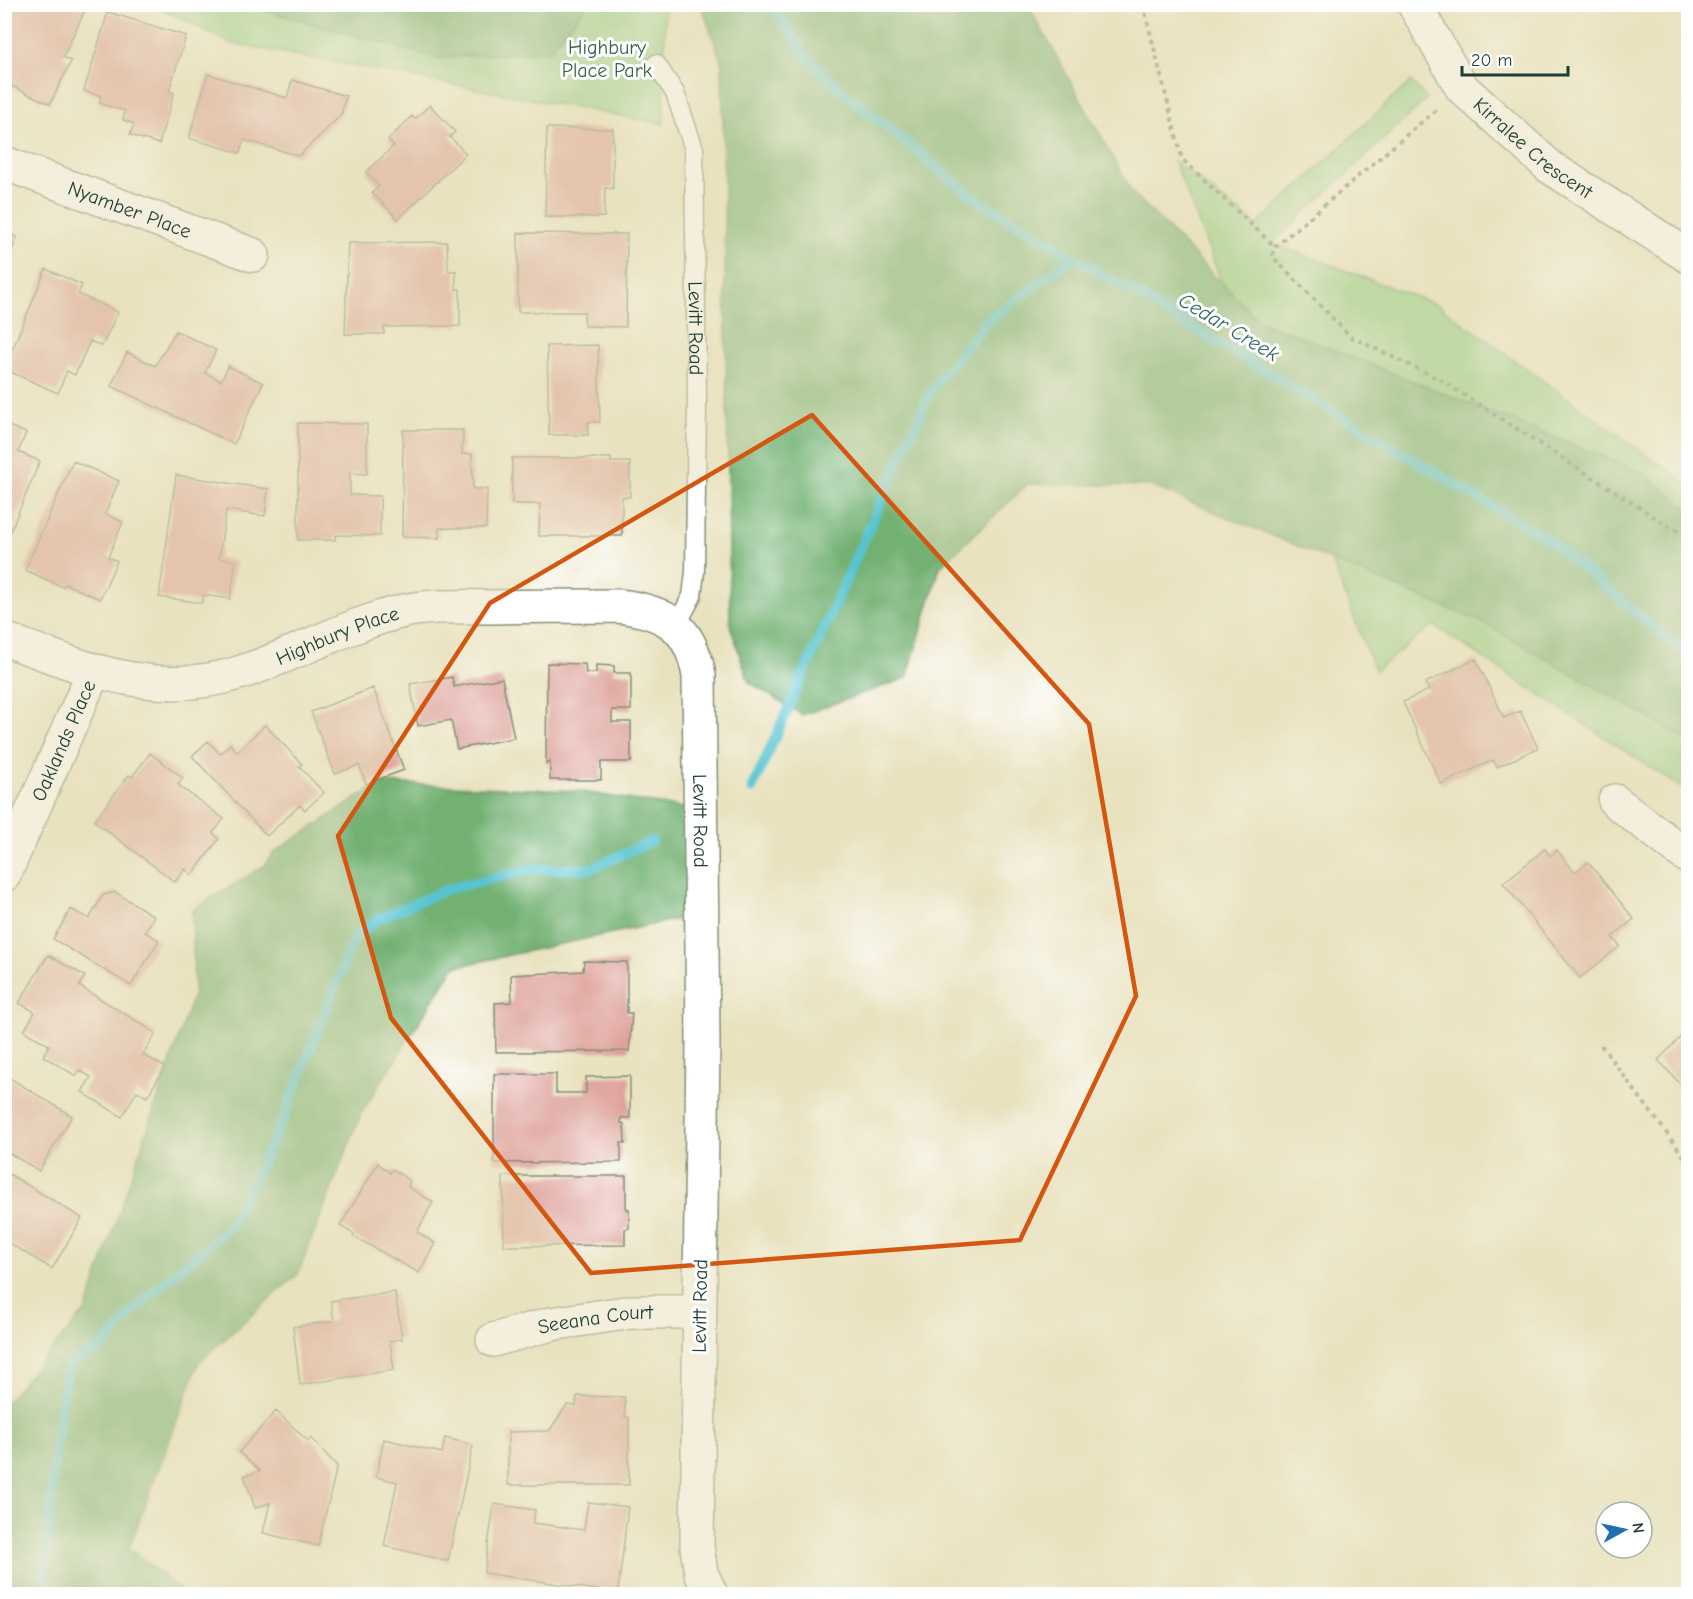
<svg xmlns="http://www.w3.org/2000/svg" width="1693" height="1599" font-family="'Comic Neue',sans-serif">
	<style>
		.green { fill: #8ece85; stroke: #56865c; stroke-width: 1.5 }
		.forest { fill: #72b172; stroke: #487753; stroke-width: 1.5 }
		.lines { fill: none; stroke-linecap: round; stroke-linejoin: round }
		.stream { stroke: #57c4d0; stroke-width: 10 }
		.building { fill: #dea19a }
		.service-casing { stroke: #84907a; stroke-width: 21 }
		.minor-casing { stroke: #84907a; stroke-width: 36 }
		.path { stroke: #84907a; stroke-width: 4; stroke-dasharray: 4.5 4.5; stroke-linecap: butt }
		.service { stroke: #fff; stroke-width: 18 }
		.minor { stroke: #fff; stroke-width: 33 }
		.marked { fill: none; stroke: #d45610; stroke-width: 4.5; stroke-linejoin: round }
		.labels { text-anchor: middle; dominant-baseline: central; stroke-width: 6; stroke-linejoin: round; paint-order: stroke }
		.park-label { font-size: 20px; fill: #3b6148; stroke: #fff }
		.street-label { font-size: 20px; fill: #1f3d34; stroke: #fff }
		.water-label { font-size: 21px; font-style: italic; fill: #306663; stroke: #fff }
	</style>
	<rect width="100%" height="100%" fill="#fff"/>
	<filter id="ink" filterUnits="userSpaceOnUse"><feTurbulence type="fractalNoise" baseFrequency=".0167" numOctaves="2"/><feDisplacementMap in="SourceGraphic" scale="12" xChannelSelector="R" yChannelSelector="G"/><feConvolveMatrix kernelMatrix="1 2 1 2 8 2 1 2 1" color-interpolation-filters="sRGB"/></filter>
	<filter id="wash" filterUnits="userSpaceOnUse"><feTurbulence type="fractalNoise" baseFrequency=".008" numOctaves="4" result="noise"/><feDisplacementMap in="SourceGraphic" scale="24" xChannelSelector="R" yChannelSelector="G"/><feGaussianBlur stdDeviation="1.35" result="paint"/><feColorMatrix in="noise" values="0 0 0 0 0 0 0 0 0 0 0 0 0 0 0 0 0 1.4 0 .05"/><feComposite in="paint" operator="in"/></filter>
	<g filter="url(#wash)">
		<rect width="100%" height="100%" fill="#e9e2bf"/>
		<path class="green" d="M155,5H665L664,124L230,43Z
			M1411,81L1427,99L1272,243L1438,305L1688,485V792L1433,625L1375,671L1174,161L1257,225Z"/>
		<path class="forest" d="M252,5L587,4V5L549,51L437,58L260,9Z
			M697,5H1028L1132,192L1258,320L1642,472L1688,509V740L1482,622L1151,486L1028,484L940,567L907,678L802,715L749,682L730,625L722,64L703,10Z
			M380,783L577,791L689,809L688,917L454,967L361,1114L298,1274L199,1362L129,1548L185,1594H5V1403L86,1310L194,992L192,910L264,866L273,853Z"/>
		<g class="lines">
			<path class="stream" d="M773,4L805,55L842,91L973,197L1547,539L1688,656
				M752,789L931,390L987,321L1074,257
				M43,1594L56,1441L68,1365L103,1346L145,1299L230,1227L282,1122L354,938L378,919L448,889L533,869H590L652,841"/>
		</g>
		<g id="blocks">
			<path class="building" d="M4,4H88L63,57L71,61L50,104L9,85L7,91L4,90Z
				M108,12L186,36L169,91L174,93L159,144L130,135L134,124L123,120L125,111L99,103L101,96L84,91Z
				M208,74L287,98L292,80L346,96L341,115L299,156L244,140L240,153L189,138Z
				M430,105L455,132L450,137L466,154L398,219L372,193L379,186L366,172L394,146L388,140L412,116L415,119Z
				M547,128L613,129V189L605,188L604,217H545Z
				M4,233L17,237L5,271H4Z
				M518,233L627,234L626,327L584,326V312H518Z
				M447,242L448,271H456V289H460V326L384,327V334H345L348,243Z
				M46,269L82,285L78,294L118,312L102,346L90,341L75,375L67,371L58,393L4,369Z
				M176,331L216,350L205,373L221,381L228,366L263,383L234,444L111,386L127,352L155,366Z
				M598,345L600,422H588V435H549L547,346Z
				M298,423L367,424V474L350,473V495L380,496V536L336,535L335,540H298Z
				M4,424L26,433L18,452L40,461L5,544Z
				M403,430H463L462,454H472L473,489H487L486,528H439V538L402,537Z
				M512,458H611V462H630V497H622V536H539L540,504H512Z
				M73,461L119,481L105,514L123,522L108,557L117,561L100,599L65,584L63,587L25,570Z
				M176,475L268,489L265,516L226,510L219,558L236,561L230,599L203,595L202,603L159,597Z
				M1476,659L1504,718L1520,711L1538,748L1497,767L1493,760L1441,784L1403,702L1429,690L1425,683Z
				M547,663L585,664L586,673H596V665L614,666V673H631V710H612V722H631V762H601V780H550V762L546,764Z
				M452,677L454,687L502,678L514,738L457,749L451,720L418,726L410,684Z
				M373,688L404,770L366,784L359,765L335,774L311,712Z
				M265,725L302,764L299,766L324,793L305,810L300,805L267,836L192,756L208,741L220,754L230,744L237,752Z
				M150,753L183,778L178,785L224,819L213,833L219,839L192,875L185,869L175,882L94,821L129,775L132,777Z
				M1545,849L1550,856L1557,850L1575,872L1588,862L1634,919L1612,937L1620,946L1580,978L1503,883Z
				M115,892L154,916L145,932L159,940L131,986L53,939L71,909L89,919L103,895Z
				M48,955L85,976L79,986L156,1033L143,1055L165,1067L147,1097L137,1091L122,1117L82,1092L91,1077L79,1070L76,1076L43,1056L49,1045L24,1031L35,1012L19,1003Z
				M584,961L627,962V1013H632L629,1051L496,1052L495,1003L512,1002L511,975L583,971Z
				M1688,1030V1092L1658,1060Z
				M494,1074H556V1093H586V1077L630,1076V1118H621V1123L624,1124L625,1143H621V1162L494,1163Z
				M8,1077L72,1116L39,1171L4,1150V1083Z
				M378,1163L390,1173L392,1169L410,1181L408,1187L433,1202L417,1232L435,1243L419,1273L353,1236L354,1234L340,1226Z
				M4,1171L82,1218L52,1269L4,1240Z
				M503,1176H626V1209H629V1228L625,1229V1245L504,1246Z
				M395,1292L402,1339L390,1341L394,1370L300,1385L293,1327L334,1321L331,1301Z
				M577,1396L625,1397V1417L629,1418V1485H508V1432L549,1431L567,1405L576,1406Z
				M276,1411L308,1441L311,1438L337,1466L318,1546L263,1533L270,1503L255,1508L244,1476L260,1471L239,1452Z
				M445,1438L473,1445L448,1561L384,1546L397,1482L376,1477L384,1439L442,1453Z
				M588,1502L628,1507L618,1593L484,1573L494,1504L535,1510L533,1523L584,1530Z"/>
		</g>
	</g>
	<g filter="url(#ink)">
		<use href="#blocks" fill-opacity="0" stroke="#84907a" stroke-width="1.5"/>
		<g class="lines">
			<g class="service-casing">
				<g id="service">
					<path id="s1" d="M656,64L675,93L694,149L697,398L695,572L692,596L676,626"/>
				</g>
			</g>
			<g class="minor-casing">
				<g id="minor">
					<path id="s2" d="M1414,4L1462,88L1550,167L1688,256"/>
					<path id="s3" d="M4,163L253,255"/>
					<path id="s4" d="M4,639C84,668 156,700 242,672C297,654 348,624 404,611C432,605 462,607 490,607C533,606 575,606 618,606C666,611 691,627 699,676L703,1040L697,1547L701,1573L711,1594"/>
					<path d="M1615,801L1688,857"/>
					<path id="s5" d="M4,875L94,671"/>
					<path id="s6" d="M493,1340L551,1324L632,1312H699"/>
				</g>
			</g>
			<path class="path" d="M1143,4L1182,159L1275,247
				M1436,110L1275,247L1272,256L1351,337L1439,379L1673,529L1688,533
				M1601,1045L1688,1162"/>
			<use href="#service" class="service"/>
			<use href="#minor" class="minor"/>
		</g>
	</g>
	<path d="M0 0H1693V1599H0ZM812,415L1089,724L1136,996L1020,1240L591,1273L391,1018L338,836L490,603Z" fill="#e9e2bf" fill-opacity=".55" fill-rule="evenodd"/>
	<path class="marked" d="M812,415L1089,724L1136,996L1020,1240L591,1273L391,1018L338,836L490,603Z"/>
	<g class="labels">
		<g class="park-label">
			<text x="607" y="47">Highbury<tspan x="607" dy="23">Place Park</tspan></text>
		</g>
		<g class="street-label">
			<text stroke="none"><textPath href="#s2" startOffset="190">Kirralee Crescent</textPath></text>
			<text stroke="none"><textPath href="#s3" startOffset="134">Nyamber Place</textPath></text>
			<text stroke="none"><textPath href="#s1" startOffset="273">Levitt Road</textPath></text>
			<text stroke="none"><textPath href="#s4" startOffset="348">Highbury Place</textPath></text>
			<text stroke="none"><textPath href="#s5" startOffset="147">Oaklands Place</textPath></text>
			<text stroke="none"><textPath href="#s4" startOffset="896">Levitt Road</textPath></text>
			<text transform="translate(700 1306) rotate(-89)">Levitt Road</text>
			<text stroke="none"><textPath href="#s6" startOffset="105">Seeana Court</textPath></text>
		</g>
		<g class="water-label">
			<text transform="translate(1229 327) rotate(31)">Cedar Creek</text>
		</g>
	</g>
	<rect width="1693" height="1599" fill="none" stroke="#fff" stroke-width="24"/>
	<g transform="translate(1624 1530) rotate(82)"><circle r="28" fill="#ffffff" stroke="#a5b1ae" stroke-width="1.5"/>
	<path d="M0-4.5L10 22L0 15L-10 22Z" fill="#1f6fb2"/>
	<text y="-9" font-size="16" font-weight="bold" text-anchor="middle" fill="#1f3d34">N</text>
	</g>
	<path d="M1462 66v9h106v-9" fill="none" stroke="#1f3d34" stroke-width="3"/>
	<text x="1471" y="66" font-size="18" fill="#1f3d34" stroke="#ffffff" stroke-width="4.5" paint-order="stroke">20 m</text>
</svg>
